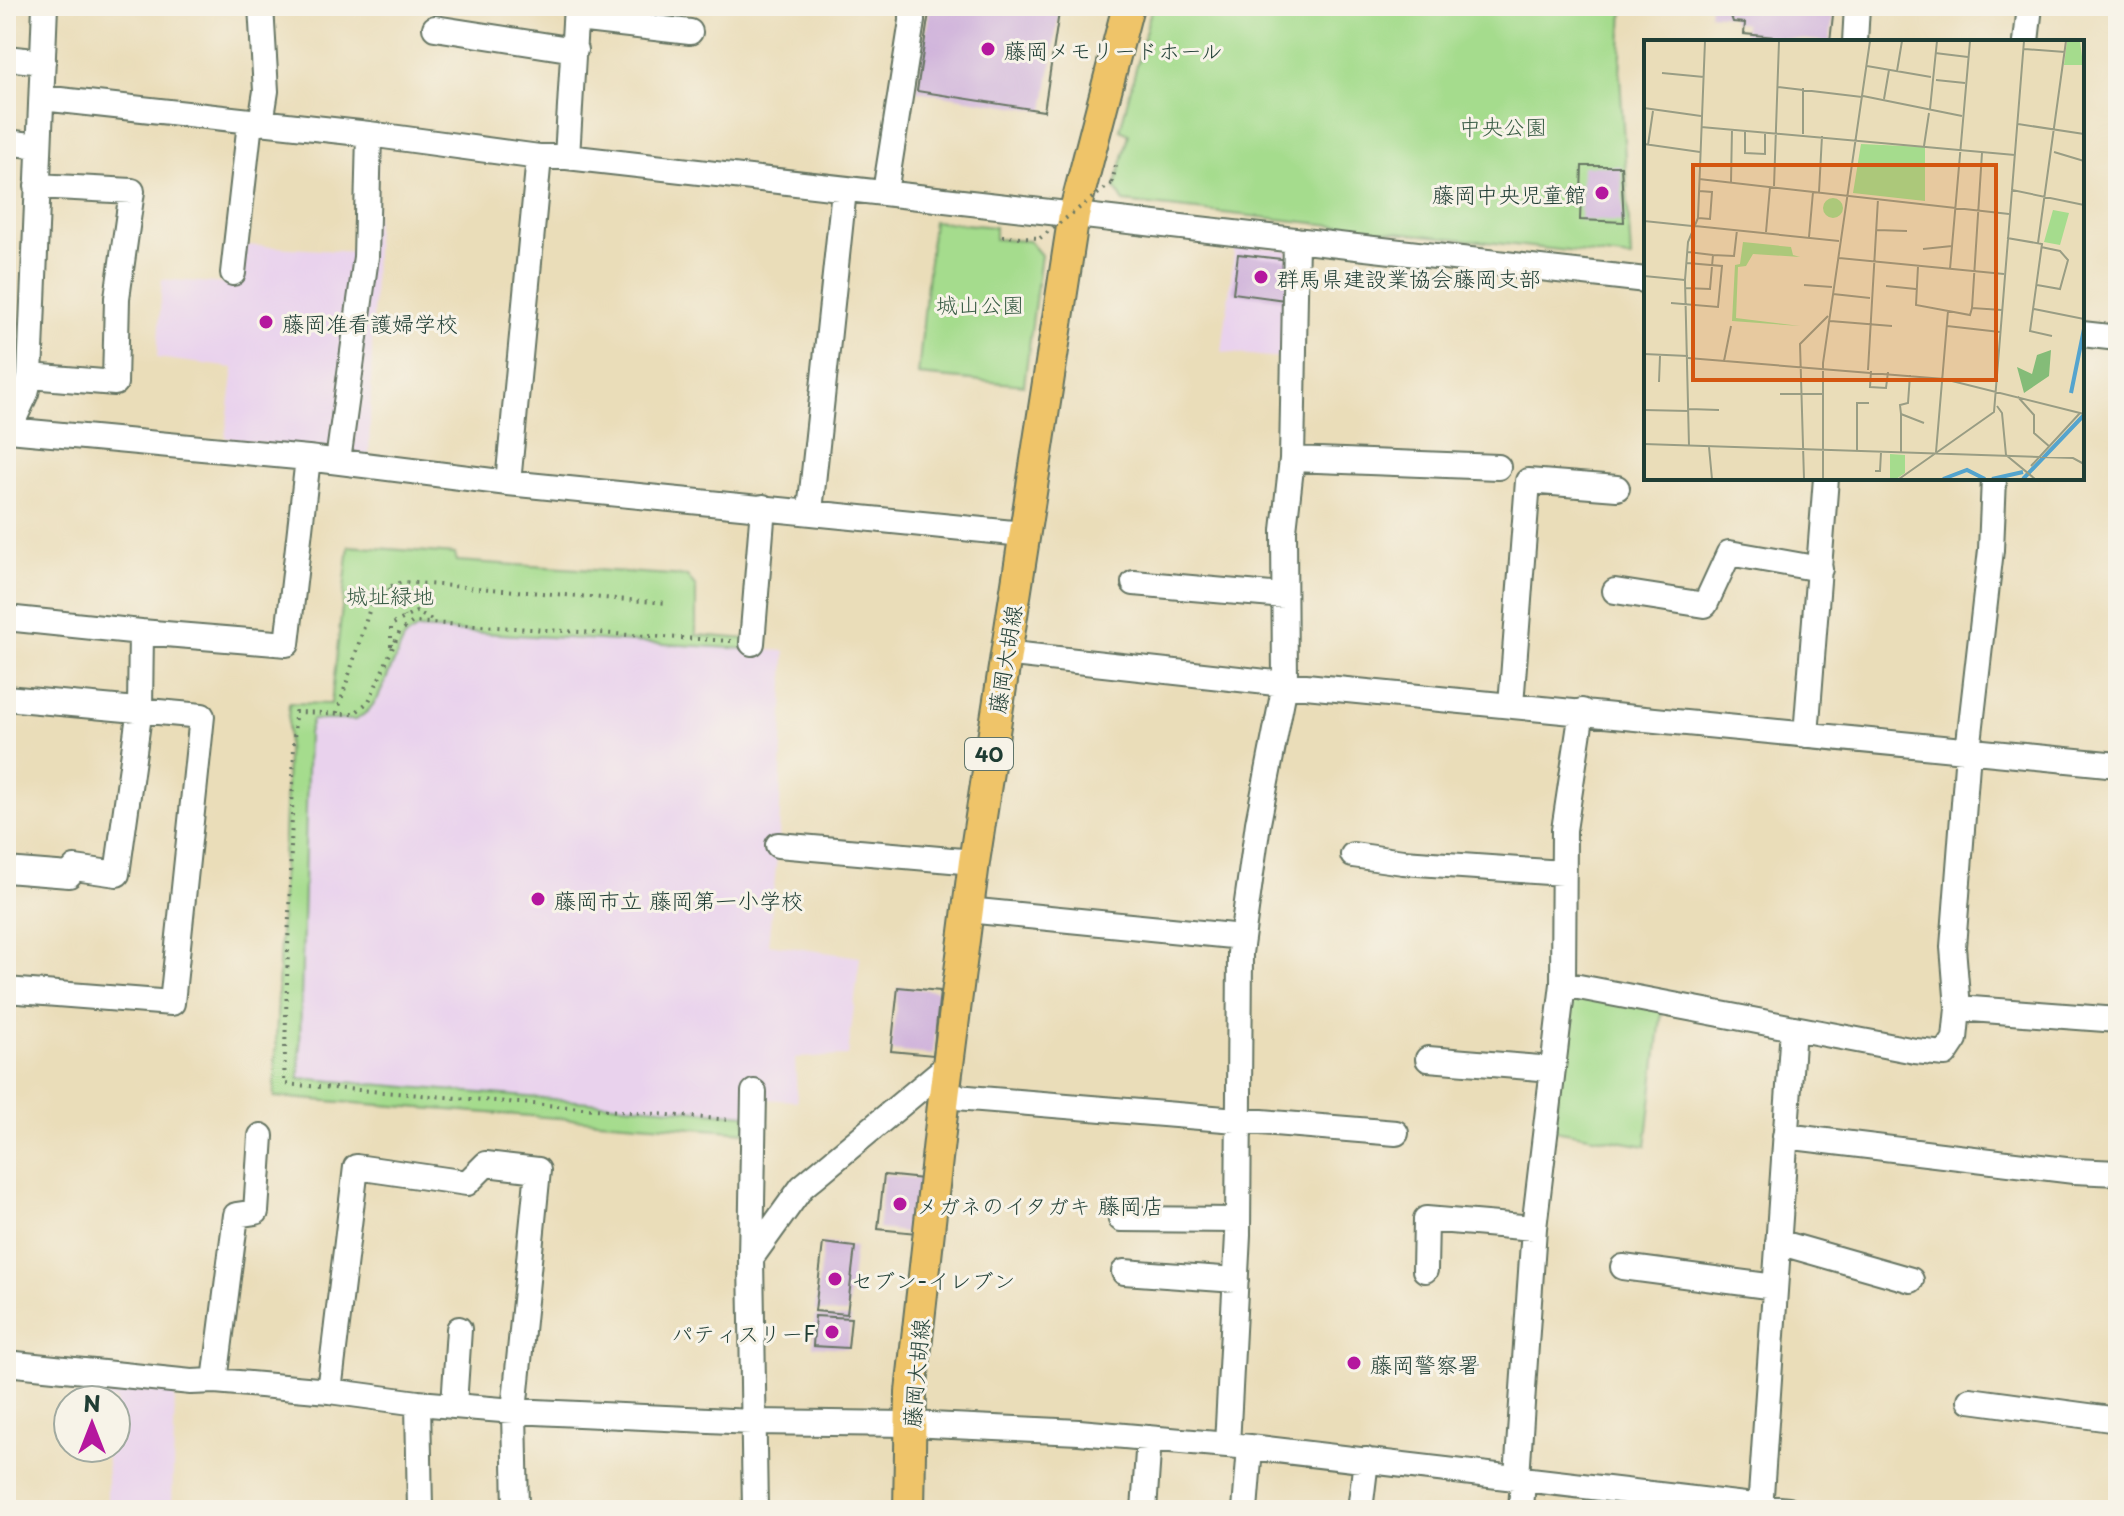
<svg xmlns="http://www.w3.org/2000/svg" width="2124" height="1516" font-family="'Playpen Sans','Klee One',sans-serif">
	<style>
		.built { fill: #e9d2ed }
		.green { fill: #a5dc8d; stroke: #628c60; stroke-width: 2 }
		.building { fill: #d0b4db }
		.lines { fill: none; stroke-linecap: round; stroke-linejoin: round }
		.minor-casing { stroke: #667563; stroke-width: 28 }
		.major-casing { stroke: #667563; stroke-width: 34 }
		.path { stroke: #667563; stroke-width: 4; stroke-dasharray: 2 6; stroke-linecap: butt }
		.minor { stroke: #fff; stroke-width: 24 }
		.major { stroke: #efc469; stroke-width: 30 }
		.path-bridge { stroke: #667563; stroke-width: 4; stroke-dasharray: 2 6; stroke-linecap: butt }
		.poi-dot { fill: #b5179e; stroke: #f7f3e8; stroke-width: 3 }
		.labels { text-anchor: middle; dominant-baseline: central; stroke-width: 6; stroke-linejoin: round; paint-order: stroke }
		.shield { fill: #f7f3e8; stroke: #60746a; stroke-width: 2 }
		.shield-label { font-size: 20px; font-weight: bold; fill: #1f3d34 }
		.poi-label { font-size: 22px; fill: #1f3d34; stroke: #f7f3e8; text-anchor: start }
		.park-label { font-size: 22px; fill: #3a5d46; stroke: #f7f3e8 }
		.street-label { font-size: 22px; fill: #1f3d34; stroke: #f7f3e8 }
		.inset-river { fill: none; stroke: #54a4ce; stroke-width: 4 }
		.inset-road { fill: none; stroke: #999d84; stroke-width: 2 }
		.view { fill: #d45610; fill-opacity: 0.15; stroke: #d45610; stroke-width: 4 }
		.inset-edge { fill: none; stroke: #1f3d34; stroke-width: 4 }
	</style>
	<rect width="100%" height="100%" fill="#f7f3e8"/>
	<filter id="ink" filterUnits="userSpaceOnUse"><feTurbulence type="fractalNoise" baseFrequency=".0125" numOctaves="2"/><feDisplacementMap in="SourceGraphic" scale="16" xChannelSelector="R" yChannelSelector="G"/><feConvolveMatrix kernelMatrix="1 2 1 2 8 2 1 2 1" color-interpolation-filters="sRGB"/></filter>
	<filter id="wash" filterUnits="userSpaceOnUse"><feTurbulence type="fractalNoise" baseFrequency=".006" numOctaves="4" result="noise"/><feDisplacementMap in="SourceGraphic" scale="32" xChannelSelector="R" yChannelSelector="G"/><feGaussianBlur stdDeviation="1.8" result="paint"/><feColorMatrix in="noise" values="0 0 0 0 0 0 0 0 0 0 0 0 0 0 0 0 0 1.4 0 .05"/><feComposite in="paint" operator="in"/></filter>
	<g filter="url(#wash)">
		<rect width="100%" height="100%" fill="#eaddb9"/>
		<path class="built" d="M356,143L378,144L369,458L225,438L234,368L157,358L162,279L238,285L244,245L354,252Z
			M1235,244L1288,250V359L1222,352Z
			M418,629L785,651L779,838L768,944L860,957L848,1056L795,1058L797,1101L747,1098L746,1115L299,1079L308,733L312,719L356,720L368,711L378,698L405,637Z
			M107,1382L175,1388L172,1510H107V1448H116V1400H107Z"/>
		<path class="green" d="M1152,6H1623L1620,76L1631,258L1124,202L1115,188L1129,134L1120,130Z
			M933,221L995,227V239L1029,241L1041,255L1024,385L918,375Z
			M349,546L455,554L457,561L687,576L696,588V635L748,639L747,649L418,629L405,637L378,698L368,711L356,720H312L308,733L299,1078L746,1115V1132L274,1097L289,703L331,704Z
			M1567,991L1662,1009L1646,1146L1554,1130Z"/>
		<g id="blocks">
			<path class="building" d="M930,6H1060L1044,111L917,91Z
				M1710,6H1834L1830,42L1744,34L1745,23L1733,22L1731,16L1709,14Z
				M1582,166H1621L1624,222L1580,220Z
				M1238,254L1290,260L1285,300L1233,293Z
				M898,987L940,991L933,1055L891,1051Z
				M884,1175L922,1179L916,1233L878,1229Z
				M823,1243L855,1247L847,1314L815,1311Z
				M815,1316L851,1318L848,1348L813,1346Z"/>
		</g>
	</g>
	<g filter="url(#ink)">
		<use href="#blocks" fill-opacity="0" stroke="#667563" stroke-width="2"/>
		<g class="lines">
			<g class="minor-casing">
				<path id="minor" d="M261,6L266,91L261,123
					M577,19L690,32
					M435,28L575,50
					M1855,42L1857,6
					M2026,42L2030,6
					M6,58L43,62
					M42,98L369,134L539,157H567L1646,280
					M6,142L39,146
					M567,157L576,6
					M885,192L912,21V6
					M233,273L250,122
					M2082,334L2118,338
					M30,376L115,383L117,298L132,191L37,186
					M6,430H9L26,393L30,376L45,6
					M9,430L308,458L508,483L1023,534
					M1292,459L1498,467
					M338,461L366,257L369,134
					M508,483L539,157
					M810,511L844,190
					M1134,583L1284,596
					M1615,591L1705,605L1729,553L1820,569
					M6,618L141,632
					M752,643L763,507
					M1004,653L1285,684L2118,765
					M6,698L202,716L172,1003L6,990
					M1511,705L1528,481L1617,488
					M1806,735L1826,478
					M778,845L974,862
					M1353,855L1403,862L1563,873
					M6,870L69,875L75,868L117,874L140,708L141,632L287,644L308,458
					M967,910L1242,937
					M1563,984L1915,1051L1945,1054L1955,1039L1958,1008L1953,947L1968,751L1991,550L1994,478
					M1958,1008L2118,1020
					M1428,1059L1553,1069
					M944,1096L1396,1133
					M1785,1136L2074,1171L2118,1173
					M1121,1219L1238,1220
					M1778,1242L1911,1280
					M751,1258L754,1092
					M1623,1267L1775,1287
					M1425,1270L1426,1219L1534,1228
					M1124,1272L1236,1280
					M6,1363L191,1382L215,1381L329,1391L418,1403L514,1411L752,1422L909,1424L1079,1432L1250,1447L1788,1510
					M215,1381L236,1215L256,1212L261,1136
					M329,1391L356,1167L467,1183L486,1164L538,1170L514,1411L516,1510
					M1970,1400L2118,1420
					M418,1403L420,1510
					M454,1405L459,1329
					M1227,1445L1238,1235L1240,953L1258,823L1285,684L1284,530L1292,459L1296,240
					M1517,1477L1534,1228L1563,984L1564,830L1582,711
					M755,1510L751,1258L802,1187L947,1066
					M1144,1510L1149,1438
					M1245,1510L1250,1447
					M1360,1510L1366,1460
					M1521,1510L1523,1478
					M1760,1510L1793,1028"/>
			</g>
			<g class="major-casing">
				<path id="major" d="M909,1510L911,1392L944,1096L974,862L1074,214L1128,6"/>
			</g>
			<path class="path" d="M1112,183L1116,165H1113
				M1002,236L1040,238
				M389,588L404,617
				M731,641L413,622L400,631L369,701L354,714L295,712L284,1084L731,1120
				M391,646V625L416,612L432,620
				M337,713L375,592L402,582L667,603"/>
			<use href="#minor" class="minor"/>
			<use href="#major" class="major"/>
			<path class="path-bridge" d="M1040,238L1112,183"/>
		</g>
	</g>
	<g class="poi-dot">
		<circle cx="988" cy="49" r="8"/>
		<circle cx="1602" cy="193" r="8"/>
		<circle cx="1261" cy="277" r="8"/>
		<circle cx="266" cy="322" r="8"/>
		<circle cx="538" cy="899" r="8"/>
		<circle cx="900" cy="1204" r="8"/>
		<circle cx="835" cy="1279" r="8"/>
		<circle cx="832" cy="1332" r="8"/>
		<circle cx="1354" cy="1363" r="8"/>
	</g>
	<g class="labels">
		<rect class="shield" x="965" y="738" width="48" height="32" rx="6"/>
		<g class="shield-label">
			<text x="989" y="754">40</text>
		</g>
		<g class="poi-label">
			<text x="1004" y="49">藤岡メモリードホール</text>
			<text x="1586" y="193" text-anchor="end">藤岡中央児童館</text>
			<text x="1277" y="277">群馬県建設業協会藤岡支部</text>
			<text x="282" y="322">藤岡准看護婦学校</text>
			<text x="554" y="899">藤岡市立 藤岡第一小学校</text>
			<text x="916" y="1204">メガネのイタガキ 藤岡店</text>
			<text x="851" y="1279">セブン-イレブン</text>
			<text x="816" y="1332" text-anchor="end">パティスリーF</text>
			<text x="1370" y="1363">藤岡警察署</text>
		</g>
		<g class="park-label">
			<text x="1503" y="125">中央公園</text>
			<text x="980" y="303">城山公園</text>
			<text x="390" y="594">城址緑地</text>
		</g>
		<g class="street-label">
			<text transform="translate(1004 659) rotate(-81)">藤岡大胡線</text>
			<text transform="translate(915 1373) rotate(-85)">藤岡大胡線</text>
		</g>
	</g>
	<g transform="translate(1644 40)">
		<rect width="440" height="440" fill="#eaddb9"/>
		<path d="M423,1H436L440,32L439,25H420ZM217,104L281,107V161L209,153ZM179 168a10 10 0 1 1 20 0a10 10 0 1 1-20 0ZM409,170L425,173L416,205L400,202ZM99,202L147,207L149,215L156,217L109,214L102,226L94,227L92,278L156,286L88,281L91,225L96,224ZM246,414L261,415V433L252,439H246Z" fill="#a5dc8d"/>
		<path d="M407,310L405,336L380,353L373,327L388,334L393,315Z" fill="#84bc78"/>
		<path class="inset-river" d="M427,353L440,289M299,439L323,430L341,439M348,439L379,432M379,439L440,375"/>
		<path class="inset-road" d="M380,1L368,150L440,165M380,9L421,12M291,13L324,17M223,26L287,37M253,31L258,1M18,33L60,37M292,40L321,43M134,47L218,57M219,56L318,76M240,59L245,30M0,68L57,76M286,69L293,1M374,84L440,94M57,87L371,115M101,90V113L121,114V92M159,94V48M0,104L56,112M4,105L9,71M280,106L285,73M410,112L440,121M55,139L365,174M87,142L88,89M130,146L135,1M175,152L178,96M54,178L66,179L68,152L55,151M0,181L48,186M51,186L195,201M233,190L263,191M122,192L126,147M165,197L169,152M363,198L398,204L386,291L408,296M394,203L422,1M279,209L308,206M44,212L69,215M195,218L360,234M274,226L272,265L326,275L328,268L358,270M306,229L326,1M0,236L41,240M160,245L188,247M393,245L416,249L424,220L416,211L397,207M242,246L272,249M41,248L66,249L69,215L90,216L93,190M189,254L226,258M27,263L74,267L78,226L43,223M328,268L338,113M390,269L440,279M186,281L248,286M303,286L356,292M0,314L44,316M44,318L300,339L440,374M80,321L87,286M224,330L234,159M227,331L226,347L242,348L244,332M15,342L16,316M136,354H179M374,357L390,375V393L406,407M353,366L358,373L362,415L391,439M45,369L75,370M0,370L45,371M257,374L256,365L264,363L266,335M0,404L429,418L440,424M45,406L41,240L44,202L54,178L61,1M65,407L68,439M213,411V363H225M292,412L304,271M257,413V374L280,383M387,426L436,373M231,431H236L237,412M160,439L156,304L184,276M179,439V323L226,1M255,439L350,372L368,150"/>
		<path class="view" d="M49,125H352V340H49Z"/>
		<rect width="440" height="440" class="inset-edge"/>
	</g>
	<rect width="2124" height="1516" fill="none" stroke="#f7f3e8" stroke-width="32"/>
	<g transform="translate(92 1424)"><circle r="38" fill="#f7f3e8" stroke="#a1aaa0" stroke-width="2"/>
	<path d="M0-6L14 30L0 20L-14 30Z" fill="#b5179e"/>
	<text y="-12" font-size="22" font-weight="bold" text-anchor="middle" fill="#1f3d34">N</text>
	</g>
</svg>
